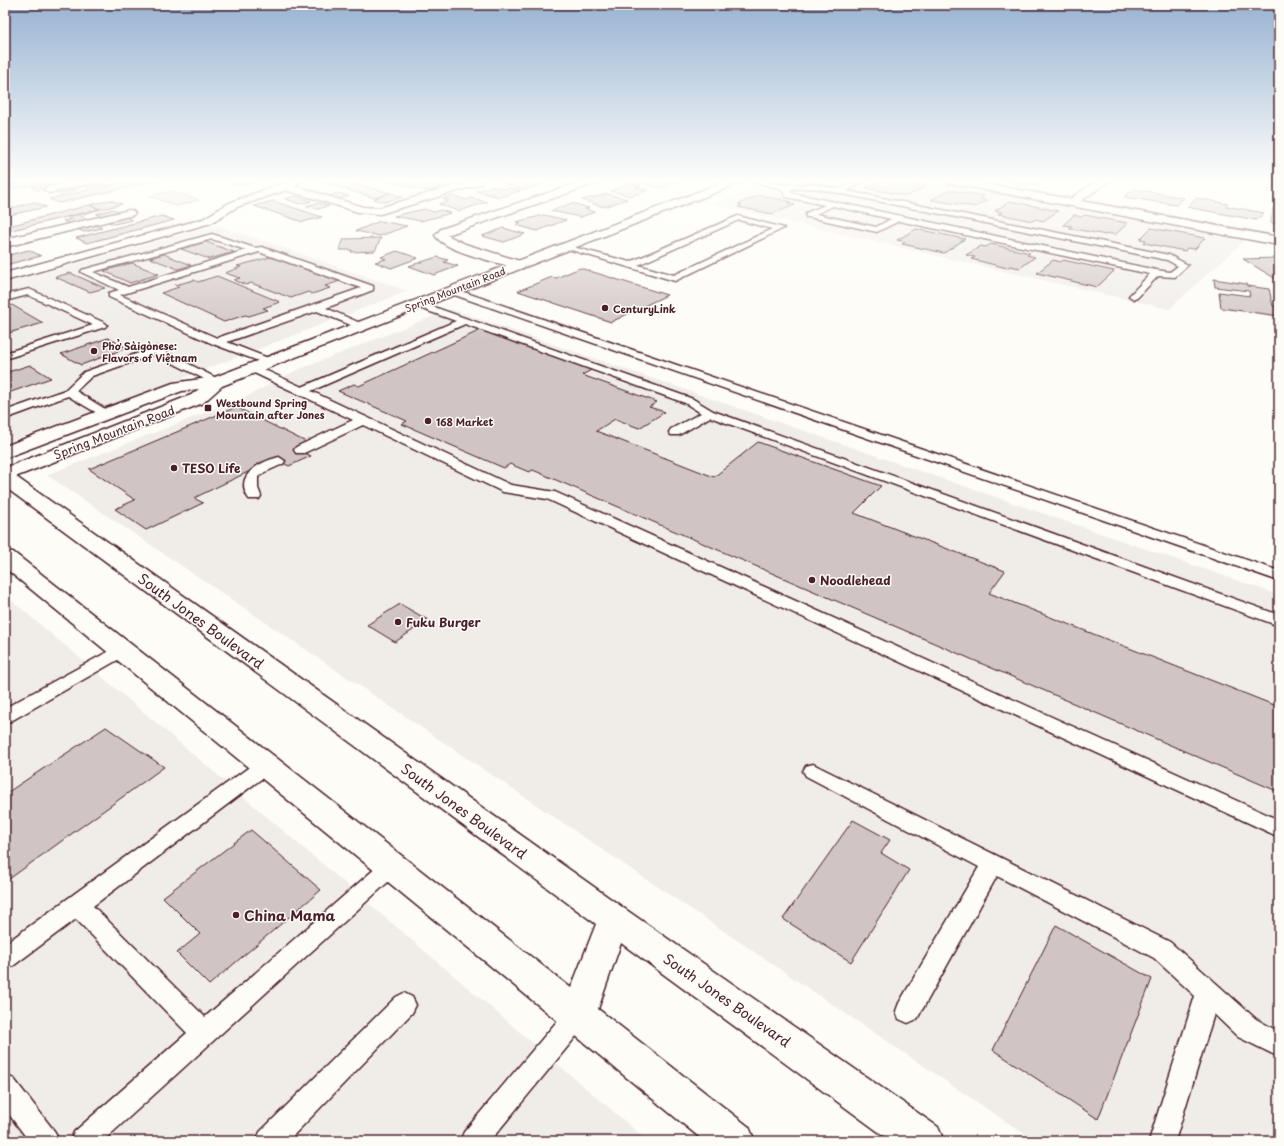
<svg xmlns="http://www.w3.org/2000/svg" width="1284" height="1146" font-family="'Playpen Sans',sans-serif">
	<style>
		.built { fill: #f0ece8 }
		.green { fill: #e3dcda; stroke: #967e82 }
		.building { fill: #d0c5c4; stroke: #4a1f2b }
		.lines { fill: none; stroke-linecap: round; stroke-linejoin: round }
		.lane-casing { stroke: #4a1f2b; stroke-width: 3 }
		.street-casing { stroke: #4a1f2b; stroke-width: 3 }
		.secondary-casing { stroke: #4a1f2b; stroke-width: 3 }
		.primary-casing { stroke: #4a1f2b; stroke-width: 3 }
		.lane { fill: #fdfcf7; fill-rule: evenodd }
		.street { fill: #fdfcf7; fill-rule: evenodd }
		.secondary { fill: #fdfcf7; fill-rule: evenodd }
		.primary { fill: #fdfcf7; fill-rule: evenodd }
		.poi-dot { fill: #4a1f2b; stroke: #fdfcf7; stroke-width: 1.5 }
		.labels { text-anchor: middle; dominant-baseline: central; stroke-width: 3; stroke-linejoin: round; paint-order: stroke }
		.far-street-label { font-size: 10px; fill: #4a1f2b; stroke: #fdfcf7 }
		.far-poi-label { font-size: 10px; font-weight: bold; fill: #4a1f2b; stroke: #fdfcf7; text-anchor: start }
		.street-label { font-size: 12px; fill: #4a1f2b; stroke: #fdfcf7 }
		.poi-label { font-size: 12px; font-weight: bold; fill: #4a1f2b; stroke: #fdfcf7; text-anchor: start }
		.near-street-label { font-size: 14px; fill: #4a1f2b; stroke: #fdfcf7 }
		.near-poi-label { font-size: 14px; font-weight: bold; fill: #4a1f2b; stroke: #fdfcf7; text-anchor: start }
	</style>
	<rect width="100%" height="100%" fill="#fdfcf7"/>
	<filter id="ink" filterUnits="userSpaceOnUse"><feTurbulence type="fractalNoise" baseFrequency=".025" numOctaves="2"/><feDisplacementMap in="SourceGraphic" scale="8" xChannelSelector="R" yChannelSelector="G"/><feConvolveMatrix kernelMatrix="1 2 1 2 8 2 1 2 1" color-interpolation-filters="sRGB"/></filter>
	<g filter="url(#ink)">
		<path class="built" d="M772,180H979L1251,229L1245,240L1169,309L711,204Z
			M217,225L408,291L165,385L5,443V283Z
			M451,309L1279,595V1141H1035L47,475L250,395L293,372Z
			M5,595L121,693L648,1141H5Z"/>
		<path class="green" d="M172,191L199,200L177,206L149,196Z"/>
		<path class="building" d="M28,180H52L14,189L5,185Z
			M130,180H158L141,184Z
			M240,180H266L239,185L230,183Z
			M336,180H341L390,193L375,198L324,183Z
			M386,180H416L442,187L427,191Z
			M516,180H541L550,182L524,190L505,184Z
			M644,180H674L680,181L662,188L637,182Z
			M883,180H896L927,186L907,196L866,188Z
			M1006,180H1048L1038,186Z
			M129,181L138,185L59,203L49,199Z
			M98,182L105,184L89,187L83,185Z
			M629,183L641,186L636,187L648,190L631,196L611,191Z
			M47,184L53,186L37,190L31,187Z
			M492,186L505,189L509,188L520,191L500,197L476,191Z
			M70,188L76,190L59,194L53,192Z
			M1134,189L1184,198L1176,205L1124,197Z
			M949,190L984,196L980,199L987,200L976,207L931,200Z
			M338,193L349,196L338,199L328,196Z
			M391,193L402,197L385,202L374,199Z
			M607,194L627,199L604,207L582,200Z
			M760,195L791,202L788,203L795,205L772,214L738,207L742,205L738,204Z
			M296,196L311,201L300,204L285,199Z
			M453,196L467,200L471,198L487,202L459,211L439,204L449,201L443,199Z
			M1197,198L1228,204L1226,206L1264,213L1256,220L1187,207Z
			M110,200L122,204L78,215L89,219L71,224L63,221L71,219L67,217L101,209L90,205Z
			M273,201L322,217L303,222L254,206Z
			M1010,201L1058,211L1043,221L1036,219L1033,221L998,214L1002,212L995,211Z
			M34,202L46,207L5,216V210Z
			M318,203L329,206L318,209L306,206Z
			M572,203L589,208L585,209L595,212L581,217L551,211Z
			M89,205L99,209L12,230L5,227Z
			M1273,208L1279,209V224L1271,223Z
			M113,209L119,212L102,216L96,214Z
			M424,209L434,212L440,210L451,213L421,221L394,216Z
			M544,215L566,220L537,231L516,225L521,223L516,222Z
			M1074,215L1082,217L1084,215L1128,223L1115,235L1108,233L1106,235L1069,228L1072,226L1063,225Z
			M162,216L174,220L87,243L76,238Z
			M126,217L132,220L114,224L108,222Z
			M380,221L407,226L380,236L356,231Z
			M95,225L102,228L84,232L77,229Z
			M503,228L525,234L504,242L482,236Z
			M1151,228L1205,238L1195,249L1187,248L1185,251L1144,243L1146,240L1140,239Z
			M916,229L965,239L944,253L902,244L905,242L897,240Z
			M381,238L375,251L351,252L352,250H339L344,239Z
			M206,242L234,252L209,259L181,249Z
			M991,244L1030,253L1027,255L1035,257L1020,268L1010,266L1007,268L971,259L975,257L966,255L981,246L986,247Z
			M29,250L41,256L5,265V256Z
			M397,251L418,258L391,268L375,262L386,259L381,257Z
			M164,254L191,265L178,269L150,258Z
			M275,256L340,281L325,286L330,288L312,294L308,292L291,298L251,283L246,285L234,280L240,278L225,273L241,267L237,266Z
			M437,257L448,260L444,262L458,266L434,275L409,266Z
			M1279,258V279H1276L1243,259Z
			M1053,260L1061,262L1063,260L1114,271L1097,287L1037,273Z
			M132,263L159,274L130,283L104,271Z
			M580,268L667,295L611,322L518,291L552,277L556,278Z
			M70,273L105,288L90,292L55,277Z
			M217,276L280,302L263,308L268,310L249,316L245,315L224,322L161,293L179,287L175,285L194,280L198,282Z
			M1214,279L1246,284L1247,286L1269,289L1273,306L1279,307V316L1221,308L1219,292L1250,296L1249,291L1215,287Z
			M12,305L43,323L5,334V307Z
			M483,329L595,368L582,375L657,402L649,407L665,412L639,428L615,419L596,431L714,477L758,442L881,486L854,513L1005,571L989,593L1279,707V792L533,470L529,472L510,464L504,468L402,424L407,421L338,391L354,384L359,386Z
			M108,338L127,348L81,365L61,354Z
			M30,365L51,378L5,394V373Z
			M236,407L308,443L297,449L311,456L289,466L275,459L194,498L203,503L146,530L115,509L135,500L89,469Z
			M400,604L428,620L395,642L367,625Z
			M106,727L164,767L5,882V794Z
			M853,820L890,840L881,853L909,870L851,962L783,919Z
			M251,830L321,890L209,985L177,953L200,934L163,897Z
			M1056,925L1152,979L1098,1119L993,1050Z"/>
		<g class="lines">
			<g class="lane-casing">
				<path id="lane" d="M747,180H760L785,185L813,184L839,189L859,180H867L847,191L1169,255L1188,265L1175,277L1158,276L1137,298L1134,299L1129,296L1150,274L899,221L877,232L809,217H806V213L825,205L786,197L782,189ZM813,188L1167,260L1178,266L1170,272L1156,270L792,193L790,189ZM833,206L891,219L876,227L816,214Z
					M738,216L784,228L675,281L561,247L565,245L630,262ZM739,220L772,229L674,275L638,265Z
					M212,234L255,248L262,247L373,286V290L326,308L367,326L366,328H358L317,311L227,342L273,360L274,362L273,364L269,365L213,344L109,297V293L119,290L81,272L82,270ZM212,239L246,250L128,287L93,272ZM259,252L361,288L217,338L120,295Z
					M452,288L1279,571V581L449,293L447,291Z
					M29,289L105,323L107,325L105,327L5,359V353L93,325L28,295L5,301V295Z
					M417,301L693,399L713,411L1279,615V626L710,417L679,435H671L669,432L671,429L701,413L685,403L465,324L311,391L511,485L555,492L1279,820V837L547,499L503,492L363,425L304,453H296L294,450L296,447L353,420L248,370L247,368L248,366H256L302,387L456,321L414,306L412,304Z
					M156,347L224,382L218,385L214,384L155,354L92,376L76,391L110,412L112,414L110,416H102L68,396L5,419V411L65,390L84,372Z
					M279,457L285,461L283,464L265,472L258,477V488L261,496L259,499H249C233,476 259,462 279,457Z
					M122,644L128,646L130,650L128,654L11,721L5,723V708Z
					M266,758L273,760L275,765L273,770L93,906L205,1017L385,860L392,857L399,860L403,866L399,872L103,1141H70L74,1132L187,1033L76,919L13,966L5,969V944L259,760Z
					M813,764L1170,942L1256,1019L1279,1032V1057L1238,1037L1214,1014L1175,1141H1149L1195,996L1154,958L997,876L917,1019L908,1023L899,1019L896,1011L899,1003L979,867L806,776L803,771L806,766Z
					M404,993L412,997L416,1005L412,1013L288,1141H256L260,1132L396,997Z
					M578,1003L587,1007L590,1015L587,1023L490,1141H460L464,1132L569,1007Z
					M5,1075L14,1079L55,1132L59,1141H29L5,1109Z"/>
			</g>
			<g class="street-casing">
				<path id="street" d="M80,180H98L97,182L49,193L44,190L45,188Z
					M291,180H303L295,186L363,207L379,208L466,182L464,180H481L482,182L481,184L380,214L358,212L286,190L237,207L211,223L5,281V273L203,219L229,203Z
					M586,180H601L600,182L447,235L465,244L523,262L525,265L523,268H515C497,262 443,251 435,235L441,229Z
					M943,180H964L1070,199L1098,180H1110L1081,201L1279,237V245L948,183Z
					M129,210L133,211L135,213L133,215L5,247V239Z"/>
			</g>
			<g class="secondary-casing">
				<path id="secondary" d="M729,180H743L742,182L222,386L203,403L5,481V468L191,395L199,389L182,391L5,458V446L173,383L215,377Z"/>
			</g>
			<g class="primary-casing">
				<path id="primary" d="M5,472L12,474L625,909L938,1127L944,1141H891L621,943L598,1009L749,1127L755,1141H704L5,568V551L13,552L571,988L596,924L5,487Z"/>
			</g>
			<use href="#lane" class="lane"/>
			<use href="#street" class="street"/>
			<use href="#secondary" class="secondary"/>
			<use href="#primary" class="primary"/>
		</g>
	</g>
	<linearGradient id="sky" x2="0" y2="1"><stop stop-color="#98b3d2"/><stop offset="0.53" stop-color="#fefefb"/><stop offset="1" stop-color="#fefefb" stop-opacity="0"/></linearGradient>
	<rect width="1284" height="340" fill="url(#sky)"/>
	<g class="poi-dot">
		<circle cx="605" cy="308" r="4"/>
		<circle cx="94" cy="351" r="4"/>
		<rect x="204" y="404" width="8" height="8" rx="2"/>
		<circle cx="428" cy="421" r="4"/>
		<circle cx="174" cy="468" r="4"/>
		<circle cx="812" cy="580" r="4"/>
		<circle cx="398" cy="622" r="4"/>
		<circle cx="236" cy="915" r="4"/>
	</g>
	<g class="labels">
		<g class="far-street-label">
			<text transform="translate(455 289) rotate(-21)">Spring Mountain Road</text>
		</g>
		<g class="far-poi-label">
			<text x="613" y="308">CenturyLink</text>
			<text x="102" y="345">Phở Sàigònese:<tspan x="102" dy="12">Flavors of Việtnam</tspan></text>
			<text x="216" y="402">Westbound Spring<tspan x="216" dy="12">Mountain after Jones</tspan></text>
			<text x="436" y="421">168 Market</text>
		</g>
		<g class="street-label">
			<text transform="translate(114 432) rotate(-21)">Spring Mountain Road</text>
		</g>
		<g class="poi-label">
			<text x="182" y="468">TESO Life</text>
			<text x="820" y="580">Noodlehead</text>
			<text x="406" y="622">Fuku Burger</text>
		</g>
		<g class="near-street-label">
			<text transform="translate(201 621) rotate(36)">South Jones Boulevard</text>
			<text transform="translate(464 811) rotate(36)">South Jones Boulevard</text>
			<text transform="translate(727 1000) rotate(35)">South Jones Boulevard</text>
		</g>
		<g class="near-poi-label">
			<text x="244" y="915">China Mama</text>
		</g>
	</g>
	<rect width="1284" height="1146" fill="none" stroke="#fdfcf7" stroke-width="20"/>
	<rect x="10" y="10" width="1264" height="1126" fill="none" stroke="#4a1f2b" stroke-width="1.5" filter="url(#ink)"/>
</svg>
